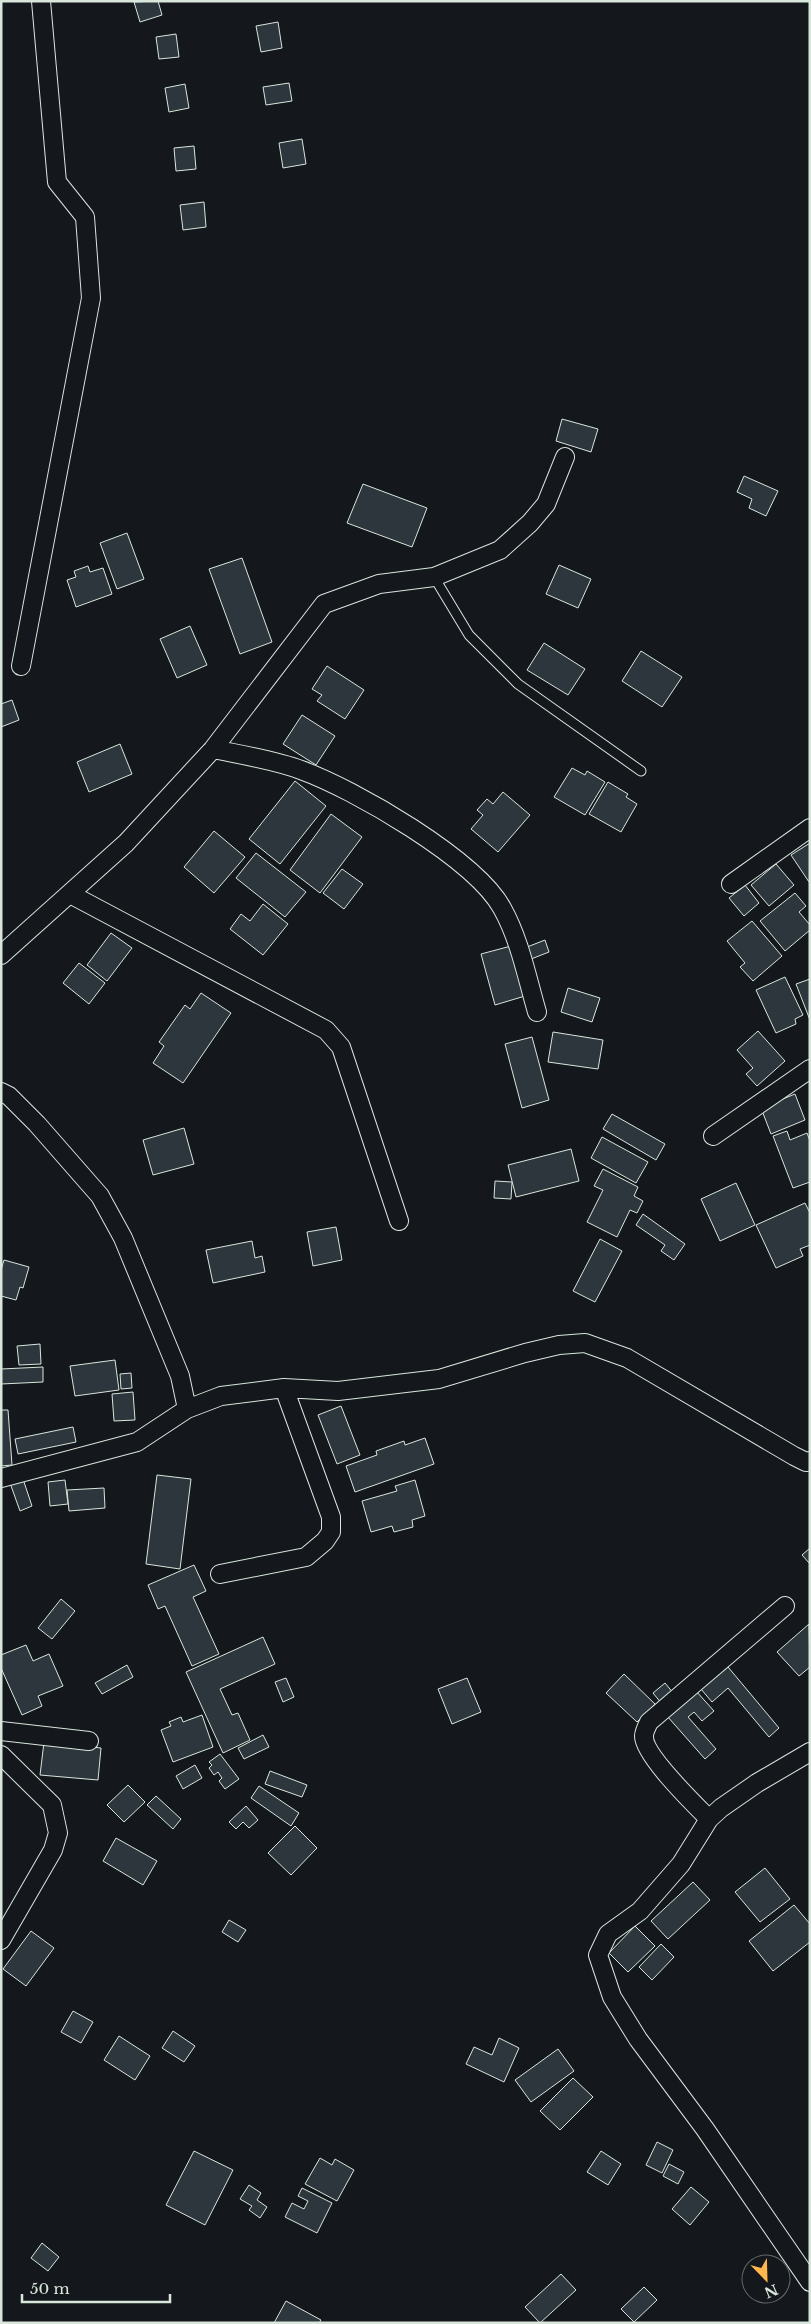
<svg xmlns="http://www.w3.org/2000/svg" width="811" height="2324" font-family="'Libre Baskerville',serif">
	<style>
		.building { fill: #2c363c; stroke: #d8e6dc }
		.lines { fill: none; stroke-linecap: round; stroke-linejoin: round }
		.lane-casing { stroke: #d8e6dc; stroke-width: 11 }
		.street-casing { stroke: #d8e6dc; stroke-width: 20 }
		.lane { stroke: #14181c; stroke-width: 9 }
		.street { stroke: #14181c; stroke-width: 18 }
	</style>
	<rect width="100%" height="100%" fill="#14181c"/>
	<path class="building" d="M158,1L162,15L140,22L134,2Z
		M278,22L282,48L261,52L256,26Z
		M176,34L179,57L159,59L156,37Z
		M289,83L292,101L266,105L263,87Z
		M185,84L189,108L169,112L165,88Z
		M302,139L306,164L283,168L279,143Z
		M194,146L196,169L176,171L174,148Z
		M204,202L206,227L183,230L180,205Z
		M562,419L598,429L591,452L556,441Z
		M744,476L778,491L766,516L749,508L752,499L737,492Z
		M363,484L427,508L412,547L347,523Z
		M127,533L144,579L117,589L100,543Z
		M242,558L272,642L240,654L209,569Z
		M559,565L591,579L578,608L546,594Z
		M88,566L90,572L103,568L112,594L76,607L67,580L76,577L74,571Z
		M190,626L207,665L177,678L160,639Z
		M544,643L585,669L568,695L527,670Z
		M641,651L682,677L662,707L622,681Z
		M327,666L364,690L345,719L317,701L322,695L312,689Z
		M12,700L19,720L1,727V704Z
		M302,715L335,736L316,765L283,744Z
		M120,744L132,774L89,792L77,762Z
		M572,768L585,775L587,771L605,782L585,815L554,797Z
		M295,781L326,806L280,864L249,839Z
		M608,782L628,794L626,797L637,804L621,832L589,814Z
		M503,792L530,815L498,852L471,829L483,815L477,810L487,799L493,804Z
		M331,814L362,837L320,893L290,870Z
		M214,831L245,857L214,893L184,867Z
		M810,843V881L809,882L791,855Z
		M256,853L306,892L285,917L236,878Z
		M776,864L794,885L769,906L751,885Z
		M342,869L363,884L344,909L323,893Z
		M745,885L759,903L744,916L729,898Z
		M795,893L806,906L799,912L810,925V930L785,951L760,921Z
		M263,904L288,924L263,955L230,929L241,914L250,921Z
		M752,921L782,956L753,981L740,967L745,963L727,941Z
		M111,933L132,948L107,981L87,965Z
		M545,940L549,952L526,961L522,949Z
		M511,946L525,996L495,1005L481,954Z
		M79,963L105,983L89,1004L63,983Z
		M785,977L803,1015L795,1019L796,1024L776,1033L756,990Z
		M810,979V1020L796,984Z
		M568,988L600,998L592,1022L561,1012Z
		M201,993L231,1013L183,1083L153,1063L164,1046L159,1042L185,1005L190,1009Z
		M758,1031L785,1061L757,1086L746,1074L753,1068L737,1050Z
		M553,1032L603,1040L598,1069L548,1062Z
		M532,1037L549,1100L522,1108L505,1044Z
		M795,1094L805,1120L771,1134L761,1108Z
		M612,1114L665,1144L656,1160L603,1129Z
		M184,1128L194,1164L153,1175L143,1140Z
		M787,1131L790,1140L807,1133L810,1141V1182L793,1188L773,1136Z
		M602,1137L648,1162L636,1183L591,1158Z
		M571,1149L579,1181L516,1197L508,1165Z
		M603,1169L638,1187L634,1196L643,1201L637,1213L630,1210L617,1237L587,1222L603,1190L594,1186Z
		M495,1181L512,1182L511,1199L494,1198Z
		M736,1183L755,1225L720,1241L701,1199Z
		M805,1203L810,1213V1245L800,1249L803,1256L776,1268L756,1225Z
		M643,1214L685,1244L674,1260L661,1251L665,1245L636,1225Z
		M336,1227L342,1260L313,1266L307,1232Z
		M600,1239L622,1251L595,1302L573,1291Z
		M252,1241L255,1258L262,1256L265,1272L213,1283L206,1250Z
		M4,1260L29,1267L23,1288L20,1287L16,1300L1,1296V1270Z
		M40,1344L41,1364L19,1365L17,1346Z
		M115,1360L119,1390L75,1396L70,1366Z
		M43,1367V1382L1,1384V1369Z
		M131,1373L132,1388L121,1389L120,1374Z
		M133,1392L135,1420L114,1421L112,1394Z
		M341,1406L360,1455L337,1464L318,1415Z
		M1,1410H8L12,1465L1,1466Z
		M73,1427L76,1442L18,1454L15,1439Z
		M425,1438L434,1464L355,1492L346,1466L377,1455L376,1451L404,1441L405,1445Z
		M157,1475L191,1479L180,1569L146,1564Z
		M23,1479L32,1506L20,1511L10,1483Z
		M65,1480L68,1504L50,1506L48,1482Z
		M415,1480L425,1516L412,1520L413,1527L394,1532L392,1526L371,1532L362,1501L397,1491L395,1486Z
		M104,1488L105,1508L69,1511L67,1490Z
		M810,1548V1564L802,1555Z
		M194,1565L206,1591L193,1597L219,1654L192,1666L165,1606L158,1609L148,1585Z
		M61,1599L75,1611L52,1639L38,1628Z
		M809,1624L810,1667L799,1676L777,1652Z
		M263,1637L275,1664L220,1689L232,1715L238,1713L250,1740L223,1753L186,1672Z
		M26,1645L33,1661L49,1654L63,1686L38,1696L42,1706L22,1715L1,1668V1655Z
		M127,1665L133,1677L102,1694L95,1683Z
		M728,1667L779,1728L769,1737L728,1688L712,1702L701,1689Z
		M624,1674L655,1704L637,1722L606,1693Z
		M286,1678L294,1697L283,1702L275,1682Z
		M467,1678L481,1712L452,1724L438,1689Z
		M665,1683L674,1694L662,1704L653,1693Z
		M696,1691L714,1711L702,1721L694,1712L688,1717L716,1749L705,1759L667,1716Z
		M202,1715L213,1747L173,1762L161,1730L171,1726L169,1722L181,1717L183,1722Z
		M263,1735L269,1747L244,1759L238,1748Z
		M44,1742L101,1748L98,1780L40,1775Z
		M220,1754L239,1779L225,1789L219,1781L222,1778L218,1772L214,1775L209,1768L212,1765L209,1762Z
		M195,1765L202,1778L183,1789L176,1776Z
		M270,1771L307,1785L302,1797L265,1784Z
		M128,1785L145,1802L124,1822L107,1805Z
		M259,1786L299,1813L291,1826L251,1798Z
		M156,1796L181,1819L173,1829L147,1805Z
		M246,1806L258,1820L249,1828L243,1822L236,1829L229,1822Z
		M295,1826L317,1848L291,1875L268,1853Z
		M116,1838L157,1861L143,1885L103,1861Z
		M765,1868L790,1899L760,1922L735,1892Z
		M693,1882L710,1900L668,1939L651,1921Z
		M794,1905L810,1924V1942L773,1971L749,1941Z
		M229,1920L246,1930L238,1942L222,1932Z
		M635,1926L655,1946L628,1972L609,1953Z
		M31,1931L54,1948L26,1986L3,1969Z
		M661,1944L674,1957L652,1980L639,1967Z
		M73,2011L93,2022L81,2043L61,2032Z
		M173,2031L195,2046L184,2062L162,2048Z
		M119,2036L150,2056L135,2080L104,2060Z
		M499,2038L519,2048L504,2082L466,2064L474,2047L492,2055Z
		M558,2049L574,2071L531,2102L515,2080Z
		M573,2078L593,2097L560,2130L540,2111Z
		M657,2142L673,2150L662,2173L646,2165Z
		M194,2151L233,2170L205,2225L166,2205Z
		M601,2151L621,2164L608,2185L587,2172Z
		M320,2158L332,2165L335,2159L354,2170L337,2201L305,2184Z
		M669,2164L684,2172L678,2184L663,2176Z
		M249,2185L261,2193L257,2200L267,2207L260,2218L249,2210L252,2206L240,2199Z
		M691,2187L709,2202L690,2225L672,2209Z
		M302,2188L332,2203L317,2233L285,2217L292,2203L304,2209L308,2201L298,2196Z
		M42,2243L59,2257L48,2271L31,2258Z
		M561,2274L576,2290L540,2323L525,2307Z
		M644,2287L657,2300L634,2322L621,2309Z
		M286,2301L321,2320L319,2323H274Z"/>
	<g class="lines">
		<g class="lane-casing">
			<path id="lane" d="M434,577L469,635L518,684L641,771"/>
		</g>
		<g class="street-casing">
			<path id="street" d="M21,666L91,298L85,217L57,182L41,1
				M213,749C242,755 274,760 301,770C354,789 475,859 502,908C520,940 527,978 537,1012
				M731,884L810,828
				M70,894L326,1030L341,1047L399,1221
				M1,955L126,843L213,749L324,604L379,584L434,577L500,550L530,523L546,504L565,457
				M1,1092L9,1096L37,1124L100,1196L123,1238L180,1376L187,1409
				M713,1136L810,1069
				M1,1478L137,1442L187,1409L221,1396L284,1388L338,1391L439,1379L525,1353L559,1345L585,1343L627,1358L794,1456L806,1462L810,1461
				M220,1574L306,1557L325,1541L331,1532V1517L284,1388
				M1,1731L89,1741
				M810,1752L757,1783L721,1808L709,1819L681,1864L640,1911L608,1934L598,1955L612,1997L638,2039L705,2129L810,2282
				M1,1755L52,1805L58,1833L53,1850L1,1940
				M709,1819C695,1805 643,1754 644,1736C644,1732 647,1726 649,1722L785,1606"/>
		</g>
		<use href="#lane" class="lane"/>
		<use href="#street" class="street"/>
	</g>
	<rect width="811" height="2324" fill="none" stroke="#d8e6dc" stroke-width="5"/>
	<g transform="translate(766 2279) rotate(157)"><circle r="24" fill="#14181c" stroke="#626a69"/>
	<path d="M0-4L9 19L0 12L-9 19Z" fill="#ffb74d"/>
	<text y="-8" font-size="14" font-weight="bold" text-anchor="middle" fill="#d8e6dc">N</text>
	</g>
	<path d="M22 2294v8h148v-8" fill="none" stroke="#d8e6dc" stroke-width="2.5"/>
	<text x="30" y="2294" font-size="15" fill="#d8e6dc" stroke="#14181c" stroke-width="4" paint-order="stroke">50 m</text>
</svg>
